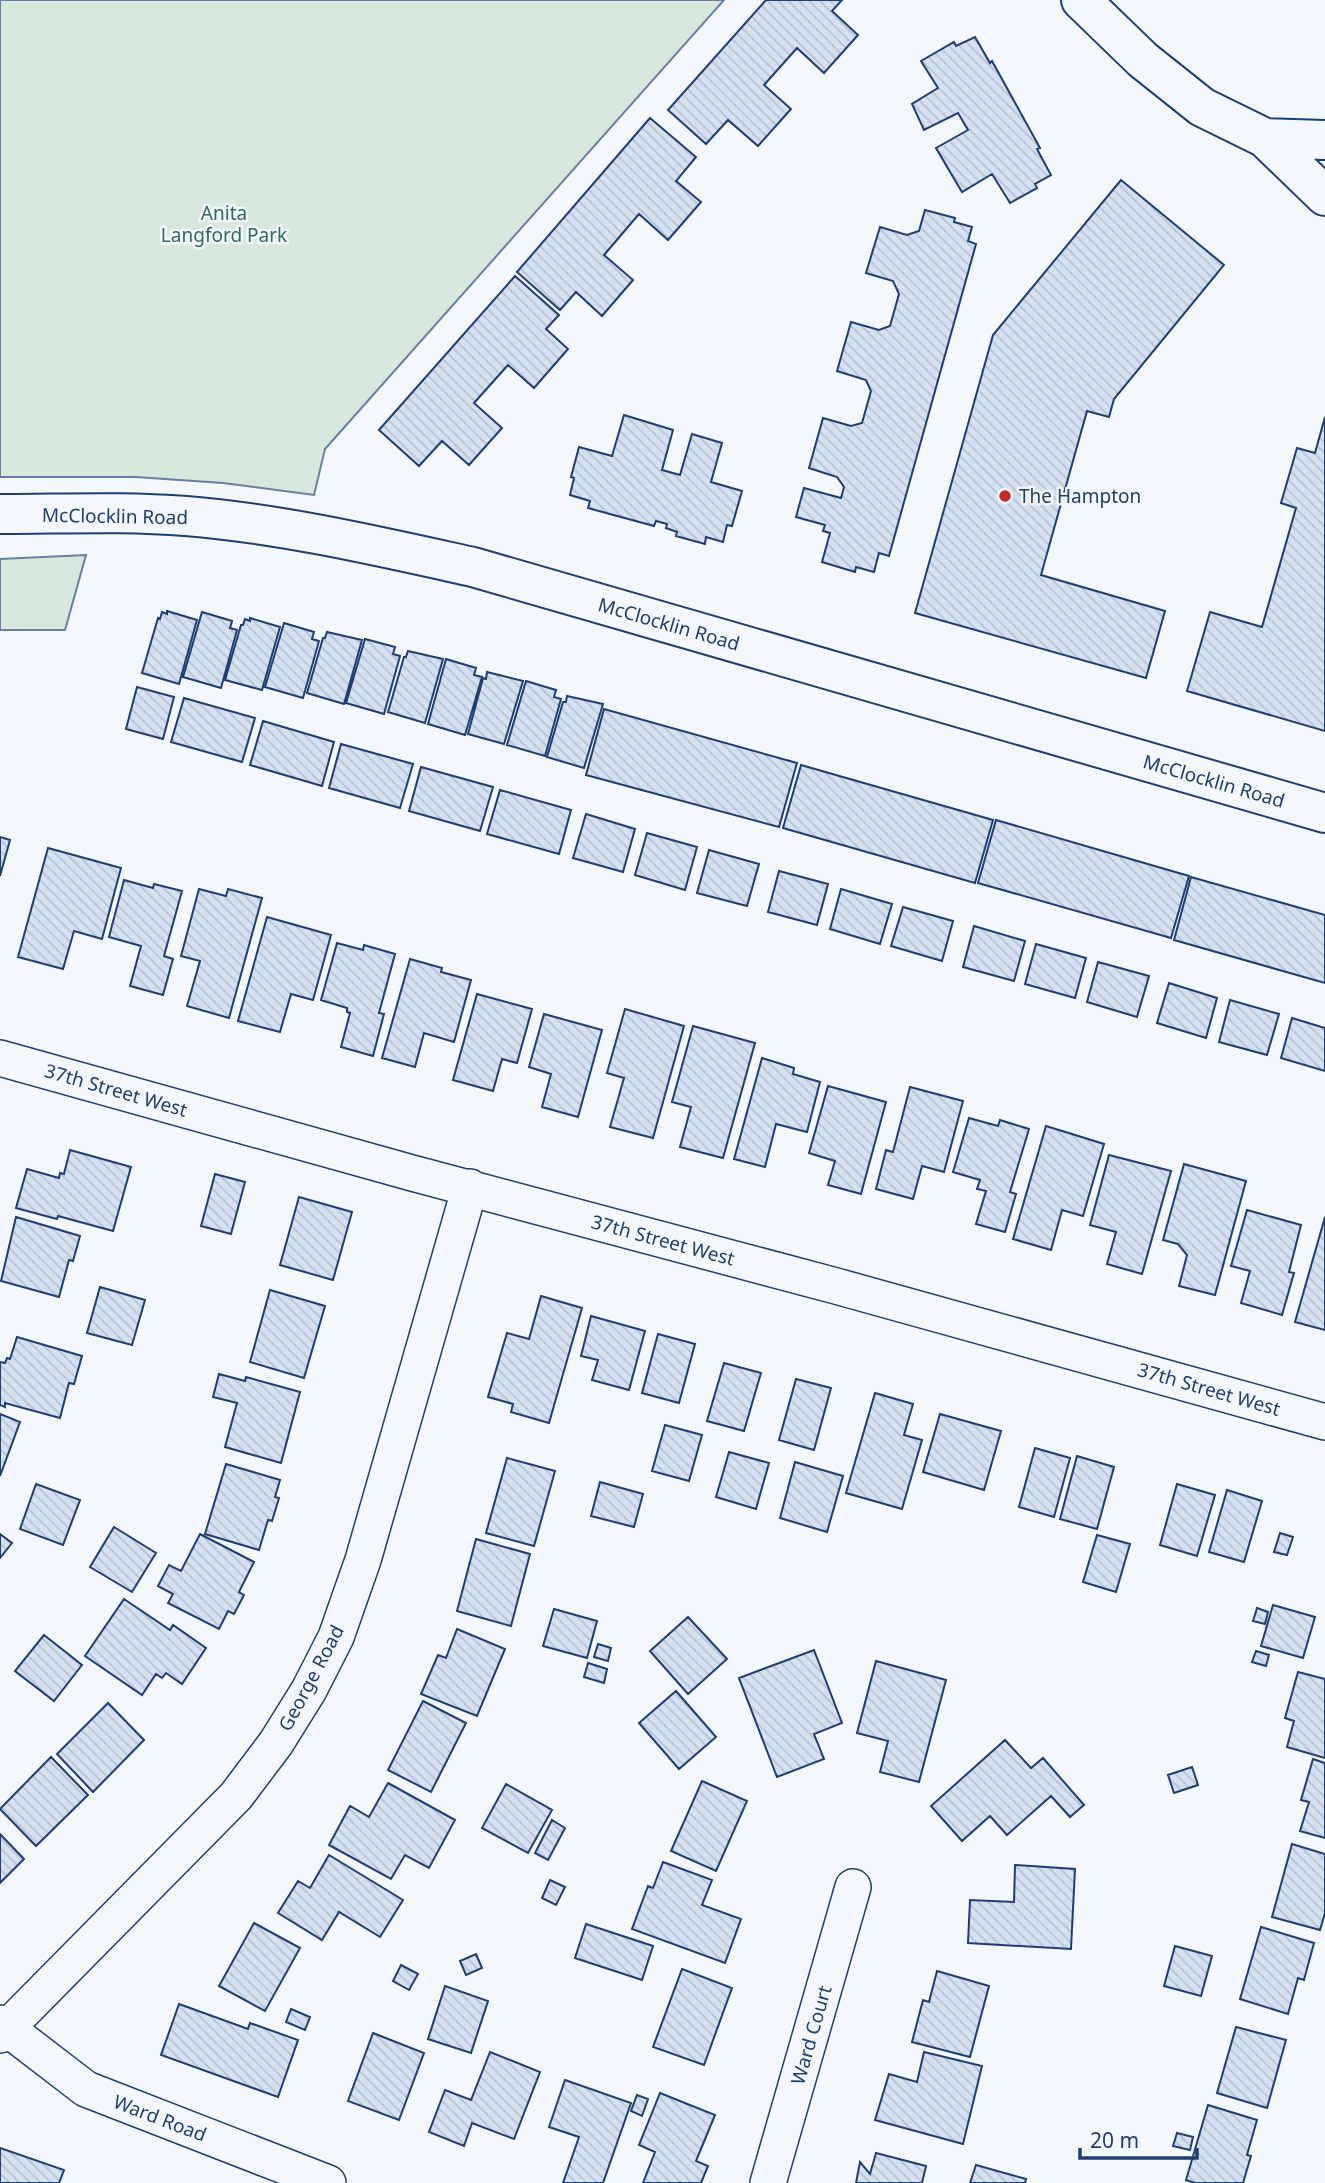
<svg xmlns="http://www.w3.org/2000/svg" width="1325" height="2183" font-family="'Noto Sans',sans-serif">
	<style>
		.green { fill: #d7e8df; stroke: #687fa3; stroke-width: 2 }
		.building { fill: url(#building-back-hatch); stroke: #1d3f73; stroke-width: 2 }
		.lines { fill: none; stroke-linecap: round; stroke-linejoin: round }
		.minor-casing { stroke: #1d3f73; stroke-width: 38 }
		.tertiary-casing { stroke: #1d3f73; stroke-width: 42 }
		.minor { stroke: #f4f7fb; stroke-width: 35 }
		.tertiary { stroke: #f4f7fb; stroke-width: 38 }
		.poi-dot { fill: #c62828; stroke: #f4f7fb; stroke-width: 2.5 }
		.labels { text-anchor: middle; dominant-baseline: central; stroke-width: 5; stroke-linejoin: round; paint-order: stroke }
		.park-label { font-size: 19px; fill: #2c6c60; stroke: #f4f7fb }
		.poi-label { font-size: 19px; fill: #1d3f73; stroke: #f4f7fb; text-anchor: start }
		.street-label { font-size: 19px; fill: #1d3f73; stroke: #f4f7fb }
	</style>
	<defs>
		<pattern id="building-back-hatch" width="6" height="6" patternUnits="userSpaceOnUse" patternTransform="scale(1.75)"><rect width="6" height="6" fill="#d5e0f0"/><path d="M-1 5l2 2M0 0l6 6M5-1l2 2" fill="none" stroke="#b6c1d1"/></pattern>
	</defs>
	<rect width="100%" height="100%" fill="#f4f7fb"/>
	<path class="green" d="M0,0H724L325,449L314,495L223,483L136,477H0Z
		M86,555L65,630H0V559Z"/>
	<path class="building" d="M766,0H842L832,11L858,35L824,73L797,48L764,85L791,109L758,146L728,120L706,144L668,110Z
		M975,37L990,63L992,61L1040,148L1037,149L1051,175L1035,184L1037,188L1010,203L992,174L962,192L936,148L968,130L958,113L924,130L912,104L938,88L921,61L954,42L956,46Z
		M650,118L696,157L676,181L701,202L668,240L639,214L604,255L633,280L602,316L576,292L560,310L517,272Z
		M1121,180L1224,265L1114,399L1109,417L1087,411L1041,575L1165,611L1146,678L915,613L993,335Z
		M925,210L955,218L954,222L972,227L968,241L976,244L889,556L879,553L874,572L856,567L855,572L822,562L830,533L823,531L825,525L796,517L804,488L841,498L844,487L837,477L809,468L823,418L851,426L862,423L871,391L866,380L837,371L851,322L879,330L890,326L899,294L893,281L866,273L880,227L907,235L919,231Z
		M515,276L559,315L546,329L568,349L534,388L508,365L474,403L502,428L469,465L442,441L419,466L379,430Z
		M624,415L673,430L662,470L680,475L692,434L722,443L711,482L742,491L732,526L727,525L723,542L706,537L705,544L676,536L677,532L666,528L667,524L656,521L654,526L588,508L590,501L570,495L574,478L571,477L579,447L612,456Z
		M1325,417V731L1187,691L1210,612L1262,627L1296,508L1281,503L1297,448L1315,453Z
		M167,611L197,620L179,684L142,673L158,618L160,619L162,612L167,614Z
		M202,612L232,621L230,628L237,630L221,688L183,677Z
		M250,618L280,627L262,690L225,680L241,625H243L245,619L250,621Z
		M284,623L314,632L312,639L319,641L303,698L265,687Z
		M327,632L362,640L344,704L307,693L323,638H325Z
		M365,639L395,647L393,654L400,656L384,714L346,703Z
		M408,651L443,659L425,723L388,712L404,657H406Z
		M446,659L476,668L474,675L482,677L465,735L428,724Z
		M487,672L523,681L504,744L468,734L483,678L486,679Z
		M526,681L556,690L554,697L561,699L545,756L507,745Z
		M137,687L174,697L163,739L126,729Z
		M567,696L603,704L584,768L547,757L563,702H566Z
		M184,698L255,718L242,762L171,742Z
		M604,709L797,763L779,827L586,775Z
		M263,721L334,742L322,786L250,765Z
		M341,744L413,764L400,808L329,788Z
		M801,765L993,820L975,883L783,828Z
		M421,767L493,787L480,831L409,811Z
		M500,790L571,810L559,854L487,834Z
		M586,814L635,829L623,872L573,858Z
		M996,820L1189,876L1171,938L978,883Z
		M647,833L697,847L685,890L635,875Z
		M0,837L10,840L0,876Z
		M48,848L121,868L102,939L74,931L63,969L18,957Z
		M709,850L759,864L747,906L697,893Z
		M779,871L828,884L817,925L768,912Z
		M1191,877L1325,915V983L1174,940Z
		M124,880L153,888L154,884L182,891L164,956L173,959L163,995L130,986L141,946L109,937Z
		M199,889L226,896L228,889L262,898L229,1018L187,1006L200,961L181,956Z
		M841,889L892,904L880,944L830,929Z
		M903,907L953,921L942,961L891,946Z
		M267,917L331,935L313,1000L291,994L280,1032L238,1021Z
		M974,926L1025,941L1014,981L963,967Z
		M337,943L363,950L364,945L395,954L379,1013L384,1014L373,1056L341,1047L350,1013L347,1012V1008L321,1000Z
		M1036,944L1086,958L1075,998L1025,984Z
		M410,959L442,968L441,972L471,980L454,1042L424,1033L415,1067L382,1058Z
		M1098,962L1149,976L1137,1017L1087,1002Z
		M1169,983L1217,998L1206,1038L1157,1023Z
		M477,994L532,1009L517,1063L502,1059L493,1091L453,1080Z
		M1230,1000L1279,1014L1267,1055L1219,1042Z
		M625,1009L684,1026L653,1138L610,1127L624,1078L607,1073Z
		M544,1014L602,1030L578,1117L542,1107L551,1074L529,1067Z
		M1292,1018L1325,1028V1071L1281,1058Z
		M693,1026L755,1043L723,1158L680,1147L691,1107L672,1102Z
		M762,1058L794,1068L793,1074L820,1082L807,1132L776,1124L765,1167L734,1159Z
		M828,1086L886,1102L861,1194L828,1185L835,1161L809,1153Z
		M910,1087L963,1101L944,1172L922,1166L913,1199L876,1189L886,1150L893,1152Z
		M969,1118L998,1126L1000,1120L1029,1129L1010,1192L1016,1194L1005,1232L976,1224L986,1191L977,1189L980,1180L953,1172Z
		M1046,1126L1104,1144L1083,1216L1062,1210L1051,1250L1013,1239Z
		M70,1150L131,1167L113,1231L58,1216L57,1219L16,1208L27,1169L59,1178L60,1173L64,1174Z
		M1109,1155L1171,1171L1142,1274L1107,1264L1116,1232L1090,1225Z
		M1184,1164L1246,1181L1215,1295L1179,1286L1187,1255L1178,1244L1163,1240Z
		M215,1174L245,1182L231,1234L201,1226Z
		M299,1197L352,1212L333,1280L280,1265Z
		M1247,1210L1301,1225L1289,1272L1294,1273L1282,1315L1241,1303L1250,1271L1231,1266Z
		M16,1217L80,1236L73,1261L69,1260L59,1297L1,1281Z
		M1325,1217V1330L1295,1322Z
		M100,1287L145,1300L132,1345L87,1333Z
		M270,1290L325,1306L304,1378L250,1362Z
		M541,1296L582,1308L549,1423L511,1412L513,1404L488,1397L507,1333L529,1339Z
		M591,1316L645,1331L629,1390L592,1380L598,1360L581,1356Z
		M658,1334L695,1344L679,1403L642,1393Z
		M17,1337L82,1356L74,1384L69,1383L60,1418L5,1403V1407L0,1405V1362L5,1363L7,1358L10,1359Z
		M724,1363L761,1373L744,1431L707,1421Z
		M219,1374L245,1381L246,1377L300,1392L281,1463L225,1447L237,1403L213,1397Z
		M796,1379L831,1388L814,1450L779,1440Z
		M875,1393L913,1404L904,1435L922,1440L902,1509L846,1493Z
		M0,1414L20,1422L0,1476Z
		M940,1414L1001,1431L984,1490L923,1472Z
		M665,1425L702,1435L689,1481L652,1471Z
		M1035,1448L1070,1458L1054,1517L1019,1507Z
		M729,1452L769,1463L756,1509L716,1497Z
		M1077,1456L1114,1467L1097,1529L1060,1519Z
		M507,1458L555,1471L534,1546L486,1533Z
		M795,1462L843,1476L827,1532L780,1518Z
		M226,1464L280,1480L275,1497L279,1498L272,1521L268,1520L259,1550L205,1534Z
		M600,1482L643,1494L634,1527L591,1516Z
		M36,1484L80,1500L63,1545L20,1529Z
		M1177,1484L1215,1495L1197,1556L1160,1545Z
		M1227,1490L1262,1501L1244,1562L1209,1552Z
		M114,1527L156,1553L132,1592L90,1567Z
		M1280,1533L1293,1537L1287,1555L1274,1552Z
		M0,1534L12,1543L0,1558Z
		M200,1534L254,1562L239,1592L244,1595L234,1614L228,1611L219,1629L168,1603L173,1594L158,1586L169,1565L181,1571Z
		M1097,1535L1130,1544L1116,1592L1083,1582Z
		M476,1539L530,1554L511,1626L457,1611Z
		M124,1599L170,1630L173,1625L206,1648L182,1684L166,1673L162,1678L156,1674L142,1695L85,1656Z
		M1273,1605L1315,1617L1303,1658L1261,1646Z
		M1257,1608L1268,1612L1265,1624L1253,1621Z
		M554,1609L597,1621L587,1658L543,1646Z
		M688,1617L727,1659L688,1694L650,1651Z
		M457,1629L505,1649L477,1716L421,1694L438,1655L446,1658Z
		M44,1635L82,1665L54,1701L15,1671Z
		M598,1644L611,1648L608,1661L594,1657Z
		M814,1650L842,1723L814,1734L824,1759L777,1777L739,1678Z
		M1256,1651L1269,1655L1266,1666L1252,1662Z
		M876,1661L946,1680L919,1782L880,1772L888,1741L857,1733Z
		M588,1663L607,1669L604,1683L584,1677Z
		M1298,1672L1325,1679V1758L1287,1747L1294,1721L1285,1718Z
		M676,1691L716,1737L679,1769L639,1723Z
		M423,1701L466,1723L431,1792L388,1770Z
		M108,1703L144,1740L93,1792L57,1754Z
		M1005,1740L1031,1768L1043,1758L1084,1805L1070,1817L1051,1796L1007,1835L990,1816L962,1841L931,1806Z
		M51,1757L88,1795L36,1846L0,1809Z
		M1313,1759L1325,1763V1838L1300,1831L1309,1802L1301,1800Z
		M1192,1767L1198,1785L1174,1793L1168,1775Z
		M702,1781L747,1801L716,1871L671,1851Z
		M388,1783L455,1820L429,1868L405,1855L391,1879L329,1845L350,1806L369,1817Z
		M506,1784L552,1810L528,1853L482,1828Z
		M552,1820L565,1828L548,1860L535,1853Z
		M0,1834L24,1859L0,1883Z
		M1292,1844L1325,1854V1913L1320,1930L1272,1917Z
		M329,1855L403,1900L380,1937L339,1912L322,1940L278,1913L298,1881L310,1888Z
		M663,1862L712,1880L702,1905L741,1919L725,1963L632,1929L648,1886L653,1888Z
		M1015,1865L1075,1869L1071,1949L968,1943L970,1900L1014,1902Z
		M550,1880L565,1887L556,1905L542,1898Z
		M254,1923L300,1948L265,2011L219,1986Z
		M586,1924L653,1946L642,1980L575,1958Z
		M1261,1927L1314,1943L1304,1980L1298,1978L1288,2014L1240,1999Z
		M1175,1946L1212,1956L1201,1996L1164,1986Z
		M476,1954L482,1968L466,1975L460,1961Z
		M401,1965L418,1974L409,1990L393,1981Z
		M682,1969L732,1988L704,2065L653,2047Z
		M937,1971L989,1986L970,2057L912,2042L923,2000L929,2002Z
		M445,1986L488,2001L471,2053L428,2039Z
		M179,2004L248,2029L250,2023L298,2040L278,2097L161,2055Z
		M291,2009L310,2017L305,2030L286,2022Z
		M1236,2027L1286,2040L1267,2108L1217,2093Z
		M373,2033L424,2053L399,2120L348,2101Z
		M490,2052L540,2072L514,2139L472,2123L464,2146L429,2132L445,2090L471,2100Z
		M924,2052L982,2066L963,2144L875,2120L889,2074L917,2082Z
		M565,2080L631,2103L603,2183H563L579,2137L549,2127Z
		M660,2093L715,2115L696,2161L708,2166L701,2183H643L655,2152L639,2145Z
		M637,2095L648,2099L642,2116L631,2111Z
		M1208,2105L1257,2120L1247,2155L1251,2156L1243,2183H1195L1186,2180Z
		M1177,2133L1193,2137L1190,2150L1173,2146Z
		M0,2148L64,2170L59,2183H0Z
		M876,2153L926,2166L922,2183H856L860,2162L870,2174Z
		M976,2165L1026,2179L1025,2183H970Z"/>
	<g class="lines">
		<g class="minor-casing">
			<path id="minor" d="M0,1058L412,1173L836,1286L1325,1422
				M0,2023L86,2089L328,2183
				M0,2035L236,1796L276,1743L309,1690L336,1637L363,1560L470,1187
				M768,2183L853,1887"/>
		</g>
		<g class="tertiary-casing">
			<path id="tertiary" d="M1081,0L1143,60L1202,107L1265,138L1325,196
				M1265,138L1325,140
				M0,514C62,514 124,511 186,516C283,524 378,546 473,567L1325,813"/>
		</g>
		<use href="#minor" class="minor"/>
		<use href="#tertiary" class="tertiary"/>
	</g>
	<circle class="poi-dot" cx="1005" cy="496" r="7"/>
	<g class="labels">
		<g class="park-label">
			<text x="224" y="213">Anita<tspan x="224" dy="22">Langford Park</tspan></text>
		</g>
		<g class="poi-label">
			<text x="1019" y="496">The Hampton</text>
		</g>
		<g class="street-label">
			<text transform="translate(115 516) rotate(1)">McClocklin Road</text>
			<text transform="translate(669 624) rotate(16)">McClocklin Road</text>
			<text transform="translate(1214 781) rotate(16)">McClocklin Road</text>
			<text transform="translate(116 1090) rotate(16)">37th Street West</text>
			<text transform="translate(663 1240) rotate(15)">37th Street West</text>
			<text transform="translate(1209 1389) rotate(16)">37th Street West</text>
			<text transform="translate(311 1678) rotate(-62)">George Road</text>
			<text transform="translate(811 2035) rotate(-74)">Ward Court</text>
			<text transform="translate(160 2118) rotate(21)">Ward Road</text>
		</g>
	</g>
	<path d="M1080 2148v10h117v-10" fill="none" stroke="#1d3f73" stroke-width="3.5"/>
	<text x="1090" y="2148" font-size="21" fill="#1d3f73" stroke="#f4f7fb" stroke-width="5" paint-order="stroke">20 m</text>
</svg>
